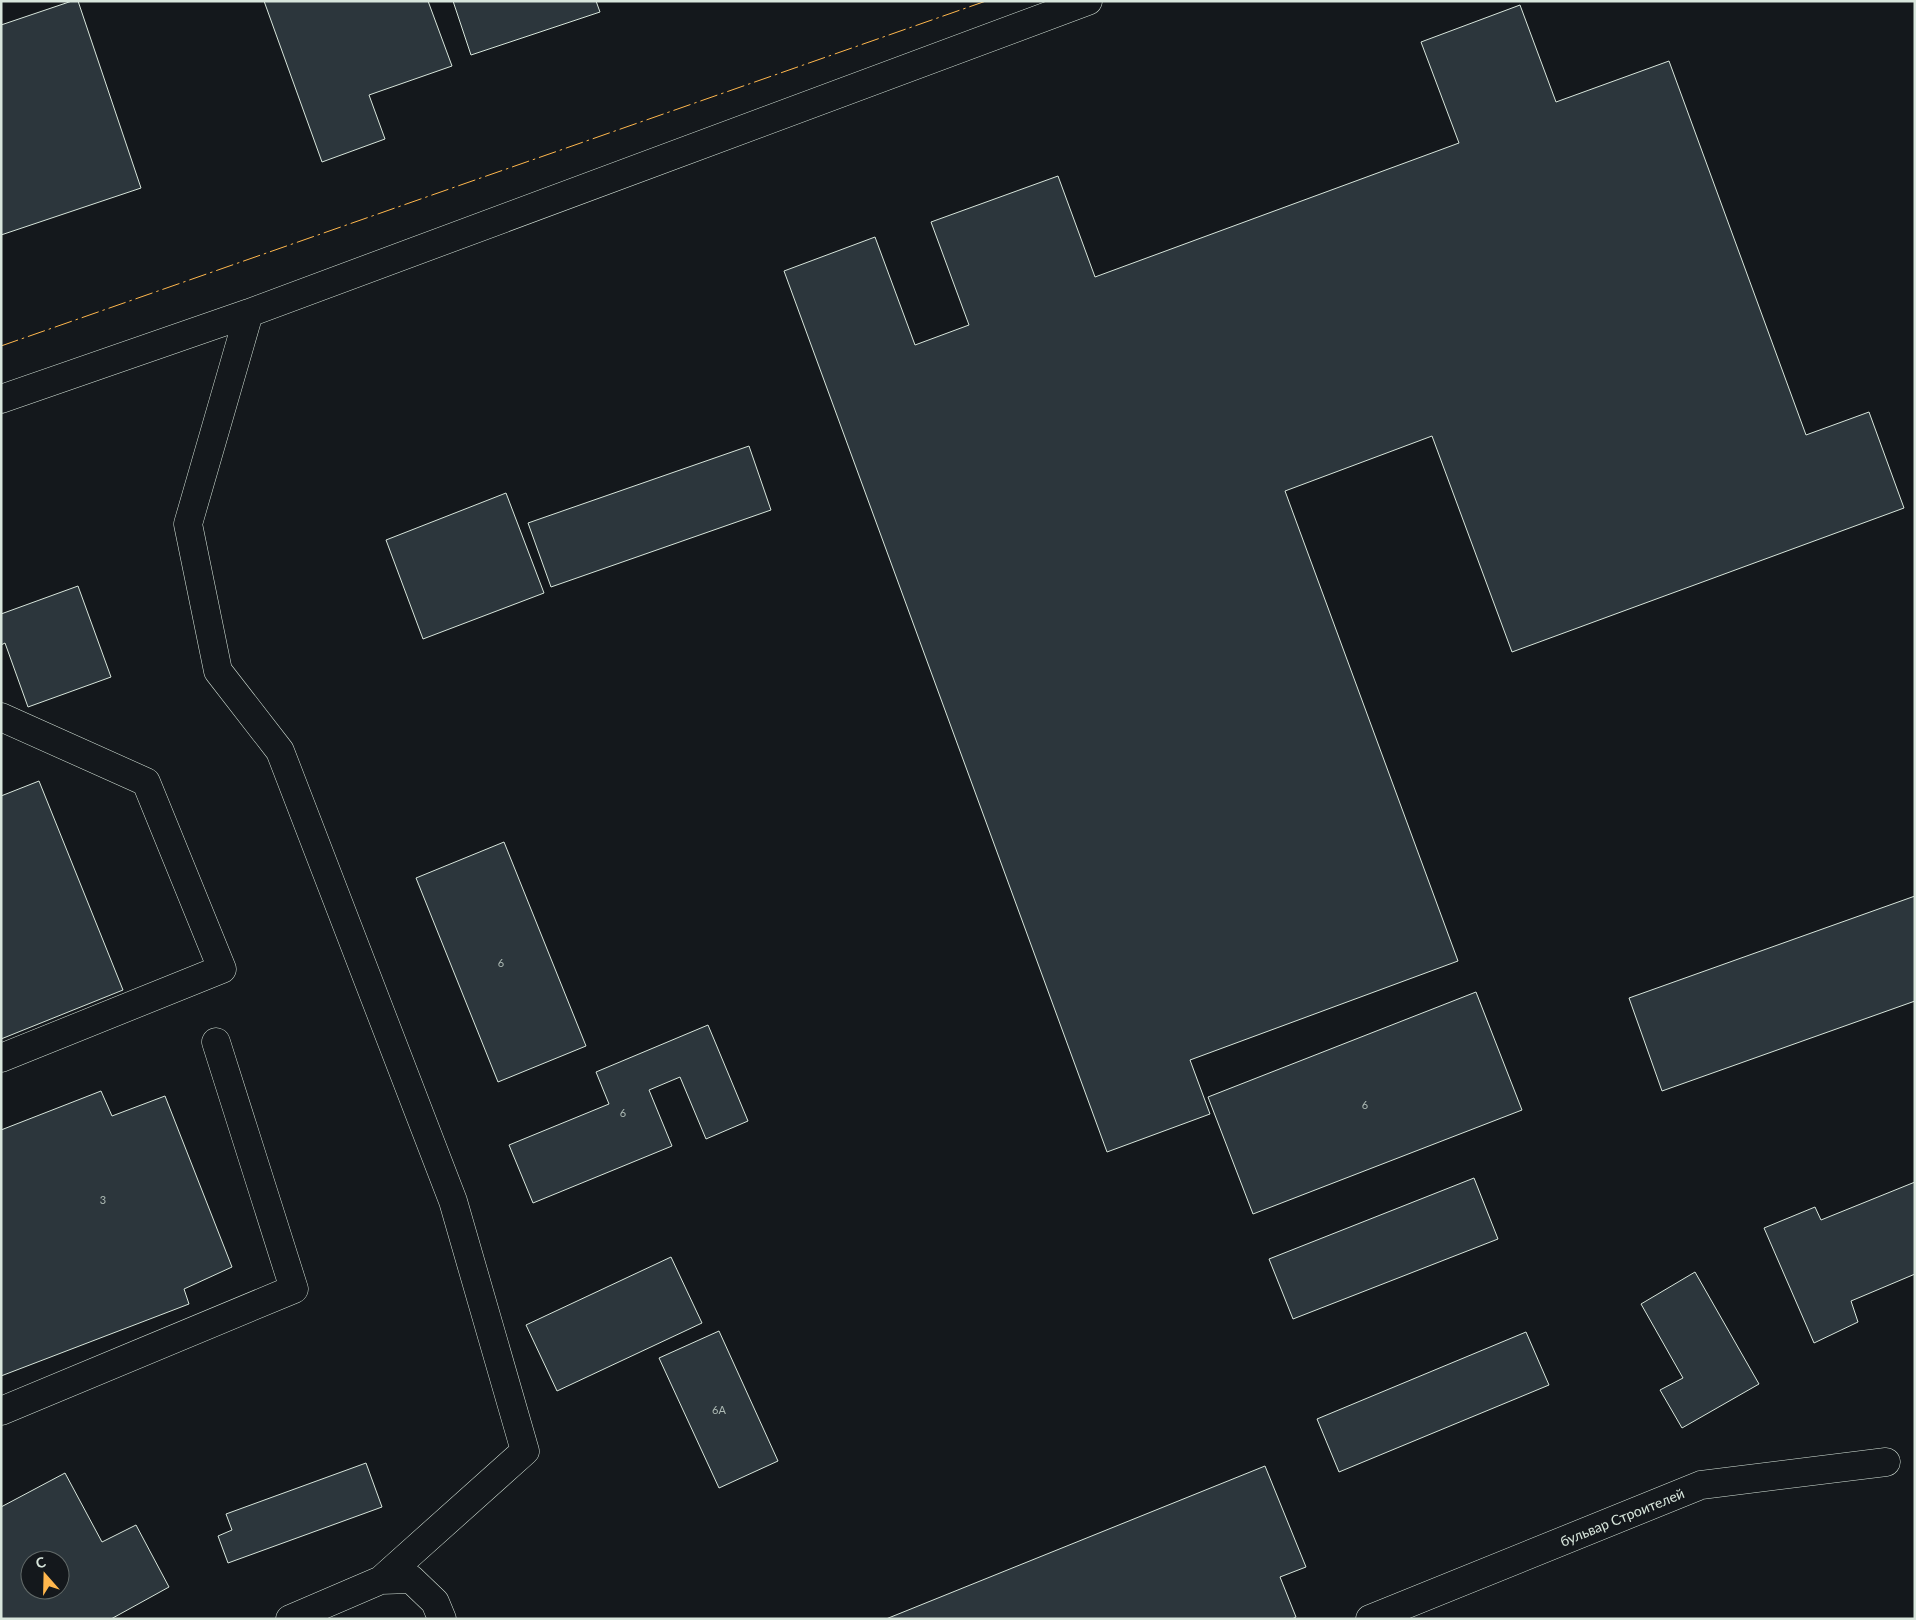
<svg xmlns="http://www.w3.org/2000/svg" width="1916" height="1620" font-family="Lato,sans-serif">
	<style>
		.building { fill: #2c363c; stroke: #d8e6dc; fill-rule: evenodd }
		.lines { fill: none; stroke-linecap: round; stroke-linejoin: round }
		.minor-casing { stroke: #d8e6dc; stroke-width: 29 }
		.minor { stroke: #14181c; stroke-width: 28 }
		.power { stroke: #ffb74d; stroke-width: 1; stroke-dasharray: 18 4 2.5 4; stroke-linecap: butt }
		.labels { text-anchor: middle; dominant-baseline: central; stroke-width: 4; stroke-linejoin: round; paint-order: stroke }
		.number-label { font-size: 11px; fill: #adbab4 }
		.street-label { font-size: 14px; fill: #d8e6dc; stroke: #14181c }
	</style>
	<rect width="100%" height="100%" fill="#14181c"/>
	<path class="building" d="M72,1H78L141,188L1,235V25Z
		M264,1H428L452,66L369,95L385,139L322,162Z
		M453,1H596L600,12L471,55Z
		M1520,5L1556,102L1669,61L1806,435L1869,412L1904,508L1512,652L1432,436L1285,491L1458,961L1190,1060L1210,1114L1107,1152L784,271L875,237L915,345L969,325L931,222L1058,176L1095,277L1459,143L1421,42Z
		M749,446L771,510L551,587L528,523Z
		M506,493L544,593L423,639L386,540Z
		M78,586L111,677L28,707L5,643L1,645V614Z
		M39,781L123,990L1,1039V796Z
		M504,842L586,1046L498,1082L416,878Z
		M1915,896V1001L1662,1091L1629,998Z
		M1476,992L1522,1110L1253,1214L1208,1097Z
		M708,1025L748,1121L706,1139L680,1077L649,1090L672,1146L533,1203L509,1145L609,1104L596,1072Z
		M101,1091L112,1116L165,1096L232,1267L184,1289L189,1304L1,1376V1130Z
		M1474,1178L1498,1239L1293,1319L1269,1259Z
		M1915,1182V1274L1851,1301L1858,1322L1814,1343L1764,1228L1815,1207L1821,1220Z
		M671,1257L702,1323L557,1391L526,1325Z
		M1695,1272L1759,1384L1682,1428L1660,1390L1683,1378L1641,1304Z
		M719,1331L778,1461L719,1488L659,1358Z
		M1526,1332L1549,1385L1339,1472L1317,1419Z
		M366,1463L382,1507L228,1563L218,1536L232,1530L226,1514Z
		M1265,1466L1306,1567L1280,1577L1296,1617L1292,1619H886Z
		M65,1473L102,1542L136,1525L169,1587L111,1619H1V1507ZM30,1560H60V1590H30Z"/>
	<g class="lines">
		<g class="minor-casing">
			<path id="minor" d="M249,313L188,524L218,671L280,751L453,1201L525,1451L381,1580
				M1,399L249,313L1088,1
				M1,717L146,782L222,969L1,1058
				M1,1411L294,1289L216,1042
				M290,1619L381,1580L411,1579L435,1602L442,1619
				M1370,1619L1701,1485L1886,1462"/>
		</g>
		<use href="#minor" class="minor"/>
		<path class="power" d="M1,346L986,1"/>
	</g>
	<g class="labels">
		<g class="number-label">
			<text x="501" y="962">6</text>
			<text x="1365" y="1104">6</text>
			<text x="623" y="1112">6</text>
			<text x="103" y="1199">3</text>
			<text x="719" y="1409">6А</text>
		</g>
		<g class="street-label">
			<text transform="translate(1622 1517) rotate(-22)">бульвар Строителей</text>
		</g>
	</g>
	<rect width="1916" height="1620" fill="none" stroke="#d8e6dc" stroke-width="5"/>
	<g transform="translate(45 1575) rotate(340)"><circle r="24" fill="#14181c" stroke="#626a69"/>
	<path d="M0-4L9 19L0 12L-9 19Z" fill="#ffb74d"/>
	<text y="-8" font-size="14" font-weight="bold" text-anchor="middle" fill="#d8e6dc">С</text>
	</g>
</svg>
